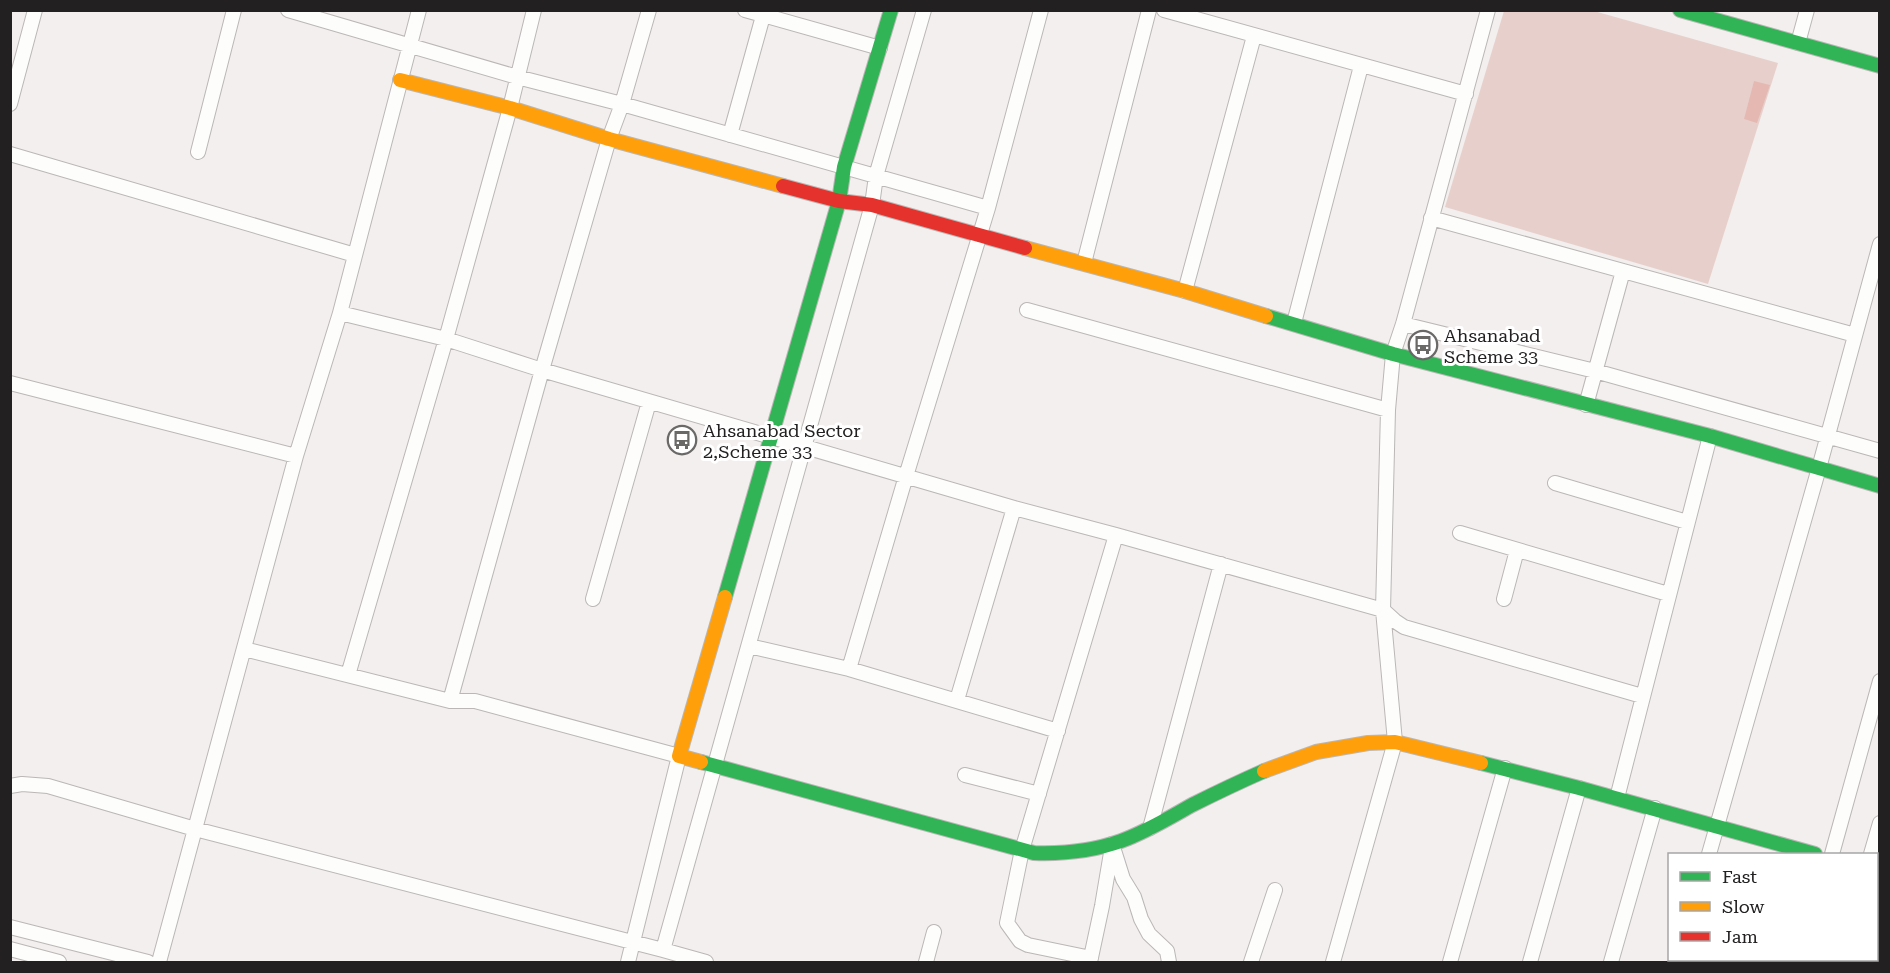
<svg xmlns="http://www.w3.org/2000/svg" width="1890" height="973" font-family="'Roboto Serif',serif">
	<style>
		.green { fill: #e7d0cc }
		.water { fill: #e5b8b2 }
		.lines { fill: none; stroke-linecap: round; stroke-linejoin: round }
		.street-casing { stroke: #bab7b6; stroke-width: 16 }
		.fast-casing { stroke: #bab7b6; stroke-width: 16 }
		.slow-casing { stroke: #bab7b6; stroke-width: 16 }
		.jam-casing { stroke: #bab7b6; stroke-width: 16 }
		.street { stroke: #fdfdfc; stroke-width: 14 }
		.fast { stroke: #30b455; stroke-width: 14 }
		.slow { stroke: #ff9f0a; stroke-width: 14 }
		.jam { stroke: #e5322d; stroke-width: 14 }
		.labels { text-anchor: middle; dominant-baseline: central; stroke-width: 6; stroke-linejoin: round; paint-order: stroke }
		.poi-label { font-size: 18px; fill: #222020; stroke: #fff; text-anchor: start }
	</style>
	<rect width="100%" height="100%" fill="#f3efee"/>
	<path class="green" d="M1504,11H1594L1778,63L1708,284L1445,207Z"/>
	<path class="water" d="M1754,81L1770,85L1757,123L1744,119Z"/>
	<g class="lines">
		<g class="street-casing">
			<path id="street" d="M288,10L517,77L622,104L988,208
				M745,10L880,48
				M1164,10L1466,94
				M1798,43L1807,10
				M10,104L35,10
				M730,135L763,16
				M198,152L234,10
				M10,154L355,255
				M1431,218L1855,335
				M1084,263L1149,10
				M1185,291L1254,36
				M1027,310L1388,410
				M340,313L446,339L542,370L1014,508L1116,535L1383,610L1395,621L1404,627L1642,696
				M1294,323L1361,66
				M1403,324L1595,371L1880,451
				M10,383L296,456
				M1586,405L1623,271
				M1555,483L1687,522
				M1460,533L1668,594
				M593,599L649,402
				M1504,599L1517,550
				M749,646L849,669L1058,731
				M244,649L450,701H475L679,756L628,962
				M849,669L906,476L988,208L1041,10
				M348,675L446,339L510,108L534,10
				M957,700L1014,508
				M450,701L542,370L609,139L622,104L649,10
				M965,775L1039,794
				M10,786L22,784L48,786L195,829L663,950L872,205L876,176L924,10
				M1617,798L1710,436
				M1150,828L1221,564
				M1112,844L1123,879L1134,897L1141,919L1149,934L1167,951L1169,962
				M1709,854L1819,468L1880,244
				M1832,854L1880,681
				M1871,854L1880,823
				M10,927L148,962
				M10,949L59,962
				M663,950L706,962
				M1876,952L1880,953
				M1091,958L1028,945L1020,941L1007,923L1022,850L1116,535
				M159,962L296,456L340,313L419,10
				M926,962L934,932
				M1090,962L1102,906L1112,847
				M1251,962L1275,890
				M1333,962L1395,742L1383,610L1388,410L1393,354L1403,324L1488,10
				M1450,962L1505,768
				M1530,962L1579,788
				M1611,962L1655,808
				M1680,962L1681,960
				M1803,962V960
				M1841,962V960"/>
		</g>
		<g class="fast-casing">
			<path id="fast" d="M1680,10L1880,66
				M1266,316L1393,354L1710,436L1880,486
				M725,597L839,201L844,167L891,10
				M701,762L1034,853C1064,854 1093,851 1121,841C1146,832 1169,818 1192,805C1216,793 1239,782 1264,771
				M1481,763L1579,788L1815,854"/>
		</g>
		<g class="slow-casing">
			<path id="slow" d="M400,80L510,108L609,139L783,186
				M1025,248L1185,291L1266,316
				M701,762L679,756L725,597
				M1264,771L1316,752L1368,743L1395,742L1481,763"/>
		</g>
		<g class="jam-casing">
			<path id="jam" d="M783,186L839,201L872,205L1025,248"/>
		</g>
		<use href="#street" class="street"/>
		<use href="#fast" class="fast"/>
		<use href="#slow" class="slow"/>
		<use href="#jam" class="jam"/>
	</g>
	<defs>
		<g id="bus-ring" transform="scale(1.5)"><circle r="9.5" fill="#fff" stroke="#6b6868" stroke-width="1.5"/><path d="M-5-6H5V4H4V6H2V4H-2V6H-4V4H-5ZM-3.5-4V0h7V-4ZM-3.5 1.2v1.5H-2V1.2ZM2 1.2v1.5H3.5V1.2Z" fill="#6b6868"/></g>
	</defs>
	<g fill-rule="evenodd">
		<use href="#bus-ring" x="1423" y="345"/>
		<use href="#bus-ring" x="682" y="440"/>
	</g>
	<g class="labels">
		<g class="poi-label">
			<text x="1444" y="335">Ahsanabad<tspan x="1444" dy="21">Scheme 33</tspan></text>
			<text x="703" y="430">Ahsanabad Sector<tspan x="703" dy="21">2,Scheme 33</tspan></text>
		</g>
	</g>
	<rect width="1890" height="973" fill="none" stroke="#222020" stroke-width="24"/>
	<rect x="1668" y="853" width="210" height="108" fill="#ffffff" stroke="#a7a6a6" stroke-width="1.5"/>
	<rect x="1680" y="872" width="30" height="9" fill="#30b455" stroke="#a7a6a6" stroke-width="1.5"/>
	<text x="1722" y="883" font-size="18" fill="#222020">Fast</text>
	<rect x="1680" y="902" width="30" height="9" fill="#ff9f0a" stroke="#a7a6a6" stroke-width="1.5"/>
	<text x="1722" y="913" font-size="18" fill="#222020">Slow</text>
	<rect x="1680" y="932" width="30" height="9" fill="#e5322d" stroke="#a7a6a6" stroke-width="1.5"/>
	<text x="1722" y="943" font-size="18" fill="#222020">Jam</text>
</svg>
